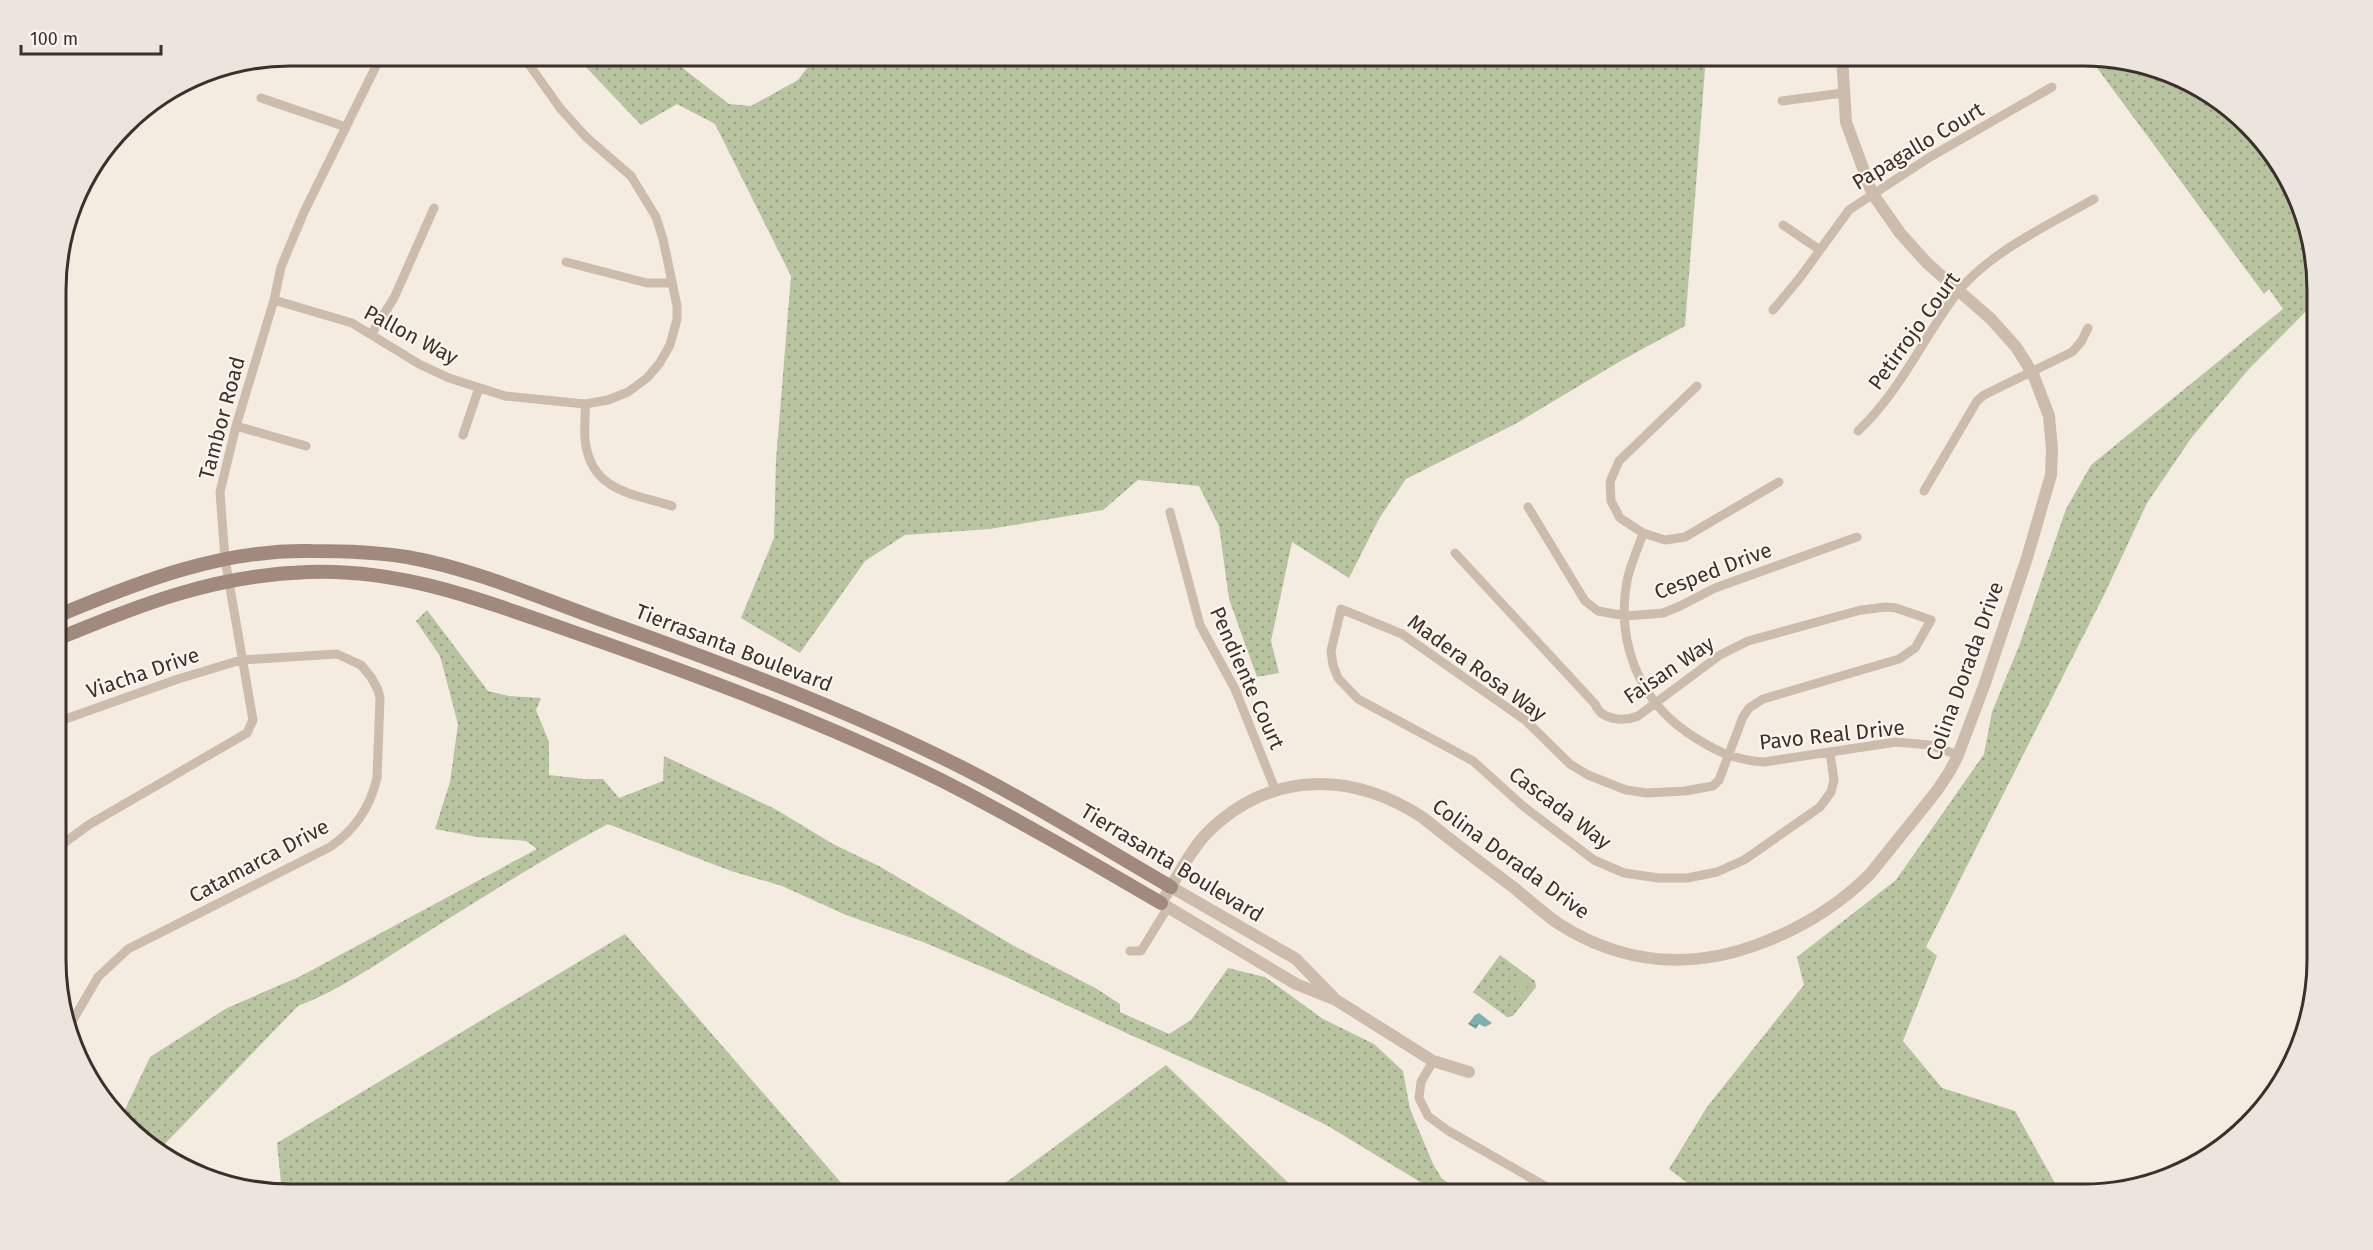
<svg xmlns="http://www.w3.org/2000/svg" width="2373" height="1250" font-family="'Fira Sans',sans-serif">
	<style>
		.grass { fill: url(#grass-dots) }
		.pitch { fill: #b8c4a0 }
		.water { fill: url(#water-ripples) }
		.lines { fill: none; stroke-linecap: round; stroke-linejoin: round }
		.minor { stroke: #cdbbac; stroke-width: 9 }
		.tertiary { stroke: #cdbbac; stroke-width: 12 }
		.secondary { stroke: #a18a7d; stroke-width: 14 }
		.labels { text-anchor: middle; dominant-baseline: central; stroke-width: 4.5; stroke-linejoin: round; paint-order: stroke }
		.street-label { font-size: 21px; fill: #3b302b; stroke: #fbf5ee }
		.rim { fill: none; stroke: #3b302b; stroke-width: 3 }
	</style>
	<defs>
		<pattern id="grass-dots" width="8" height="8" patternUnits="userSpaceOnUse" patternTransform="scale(1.5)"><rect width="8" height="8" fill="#b8c4a0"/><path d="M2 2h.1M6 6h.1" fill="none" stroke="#97a083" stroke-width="1.8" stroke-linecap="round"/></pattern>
		<pattern id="water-ripples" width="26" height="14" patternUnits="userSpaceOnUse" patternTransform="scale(1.5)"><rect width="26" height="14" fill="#7fb0b2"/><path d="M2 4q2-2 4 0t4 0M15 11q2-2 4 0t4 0" fill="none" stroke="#699091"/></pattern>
	</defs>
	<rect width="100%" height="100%" fill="#f4ebe1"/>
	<path class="grass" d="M586,56H667L729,104L751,106L798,80L816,56H1706L1685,326L1624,359L1517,423L1406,479L1380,517L1349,578L1292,542L1271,641L1279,673L1257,677L1229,599L1219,526L1199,486L1138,480L1103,510L990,529L905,535L865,561L800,653L741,618L774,538L776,460L791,276L715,124L677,104L641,125L583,64Z
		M2089,57L2187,80L2238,114L2278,159L2316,259V301L2248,370L2192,437L2147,503L2104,595L1926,947L1937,956L1903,1041L1942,1088L2015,1111L2061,1194H1702L1669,1169L1707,1107L1804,985L1797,957L1896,880L1984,754L1992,712L2019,646L2066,509L2091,465L2283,309L2269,289L2264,294Z
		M427,610L488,691L509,696L541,698L536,710L549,742V775L584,779H603L619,798L663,781L664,756L775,809L833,844L879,866L1014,946L1097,989L1120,1004V1012L1169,1034L1191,1020L1228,968L1265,977L1323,1019L1374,1044L1403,1071L1410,1109L1433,1164L1442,1179L1469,1194H1440L1328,1126L1262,1093L1124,1032L1006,977L923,942L846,915L782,886L731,871L608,824C544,858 482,898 421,936C381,961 342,989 298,1006L158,1151L136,1137L120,1120L150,1057L227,1008L301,976L537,849L526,841L477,837L435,829L450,782L458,724L440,656L416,621Z
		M625,934L851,1194H290L282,1193L277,1143Z
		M1500,955L1535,981L1536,987L1513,1016L1507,1017L1473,992Z
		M1166,1065L1300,1194H990Z"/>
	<path class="pitch" d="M1524,976L1531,982L1520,996L1513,991Z"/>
	<path class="water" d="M1479,1013L1492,1023L1485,1027L1479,1024L1476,1029L1468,1024L1475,1015Z"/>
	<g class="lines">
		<path class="minor" d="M261,98L346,127
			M1782,101L1843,93
			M1783,225L1820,250
			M566,262L647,283H672
			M274,300L352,323L419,364L449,378L505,396L585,404L608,400L628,392L647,378L659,364L670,345L677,319V306L663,239L656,217L631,176L586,137L560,108L523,56
			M1773,310L1799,279L1849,210L1930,157L2052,87
			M372,333L394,298L434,208
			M1697,386L1619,461L1610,482L1611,501L1620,518L1643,533L1665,540L1685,537L1779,482
			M585,404C586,418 583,433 586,446C594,492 635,494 672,506
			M236,426L306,446
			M1858,431C1900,392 1923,338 1957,293C1988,253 2050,224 2094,199
			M463,435L479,388
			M1924,491L1977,401L1984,395L2072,352L2081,342L2088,328
			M1528,507L1585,601L1598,611L1626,616L1663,613L1680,606L1715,588L1857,537
			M1170,512L1200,625L1235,689L1275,789
			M1643,533C1638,549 1630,565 1627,581C1616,640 1638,699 1688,733C1713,750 1733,760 1764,762L1896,742L1930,745L1958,755
			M1455,553L1595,704C1601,720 1623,722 1638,716L1720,655L1748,641L1861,610L1886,607L1896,608L1931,620L1915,648L1899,659L1763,699L1749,708L1743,717L1719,780L1713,786L1685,791L1647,793L1626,790L1588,775L1570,764L1525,720L1402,634L1341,609L1331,651L1333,665L1338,678L1358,699L1473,761L1523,806L1594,860L1624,873L1659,878H1687L1717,872L1744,860L1820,807L1831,792L1834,780L1830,753
			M57,722L178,679L241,660L337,654L361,665L371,677L378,690L380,698L377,778C370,808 355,830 330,847L128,949L98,977L70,1025
			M57,848L90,824L247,733L253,720L225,559L220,492L236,426L274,300L281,267L304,212L381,56
			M1130,951H1141L1168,907
			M1433,1061L1421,1082L1419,1098L1428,1116L1447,1130L1559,1194"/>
		<path class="tertiary" d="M1171,887L1296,959L1333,997
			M1469,1072L1433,1061L1336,1000L1296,984L1161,903C1177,879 1189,851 1209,831C1272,770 1352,772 1422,817C1452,841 1482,864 1513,887C1528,899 1543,913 1559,924C1622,964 1690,970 1759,944C1802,928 1838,906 1870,874L1936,792L1950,771L1958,755L1984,686L2027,558L2051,475L2052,449L2049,416L2033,374L2016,347L1991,319L1928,264L1900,233L1872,193L1846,122L1842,56"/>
		<path class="secondary" d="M57,616C138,582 222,549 311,551C342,551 376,552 407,557C475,569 542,599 607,622C725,664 845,709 957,765C1031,802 1100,846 1171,887
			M57,639C143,604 214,575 308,572C404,568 490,603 579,634C702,677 826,723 943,781C1017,819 1089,861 1161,903"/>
	</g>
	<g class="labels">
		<g class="street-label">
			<text transform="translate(1918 146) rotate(-31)">Papagallo Court</text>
			<text transform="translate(1914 331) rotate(-54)">Petirrojo Court</text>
			<text transform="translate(411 335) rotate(28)">Pallon Way</text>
			<text transform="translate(222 418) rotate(-75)">Tambor Road</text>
			<text transform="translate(1713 571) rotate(-21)">Cesped Drive</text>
			<text transform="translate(734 648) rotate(21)">Tierrasanta Boulevard</text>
			<text transform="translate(1477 668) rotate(36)">Madera Rosa Way</text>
			<text transform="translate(1669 670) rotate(-34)">Faisan Way</text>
			<text transform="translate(1965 671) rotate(-70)">Colina Dorada Drive</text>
			<text transform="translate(143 673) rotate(-19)">Viacha Drive</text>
			<text transform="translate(1247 678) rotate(66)">Pendiente Court</text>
			<text transform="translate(1832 735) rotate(-6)">Pavo Real Drive</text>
			<text transform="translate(1560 808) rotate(37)">Cascada Way</text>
			<text transform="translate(1511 859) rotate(36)">Colina Dorada Drive</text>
			<text transform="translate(259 861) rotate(-28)">Catamarca Drive</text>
			<text transform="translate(1172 863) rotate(31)">Tierrasanta Boulevard</text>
		</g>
	</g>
	<path d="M0 0H2373V1250H0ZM290 66H2083A224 224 0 0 1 2307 290V960A224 224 0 0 1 2083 1184H290A224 224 0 0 1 66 960V290A224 224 0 0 1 290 66Z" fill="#ece5de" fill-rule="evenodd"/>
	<path class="rim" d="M290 66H2083A224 224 0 0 1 2307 290V960A224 224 0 0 1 2083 1184H290A224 224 0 0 1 66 960V290A224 224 0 0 1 290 66Z"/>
	<path d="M21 45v9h140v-9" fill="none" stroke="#3b302b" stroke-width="3"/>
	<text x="30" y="45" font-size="18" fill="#3b302b" stroke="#fbf5ee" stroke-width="4.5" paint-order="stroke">100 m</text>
</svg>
